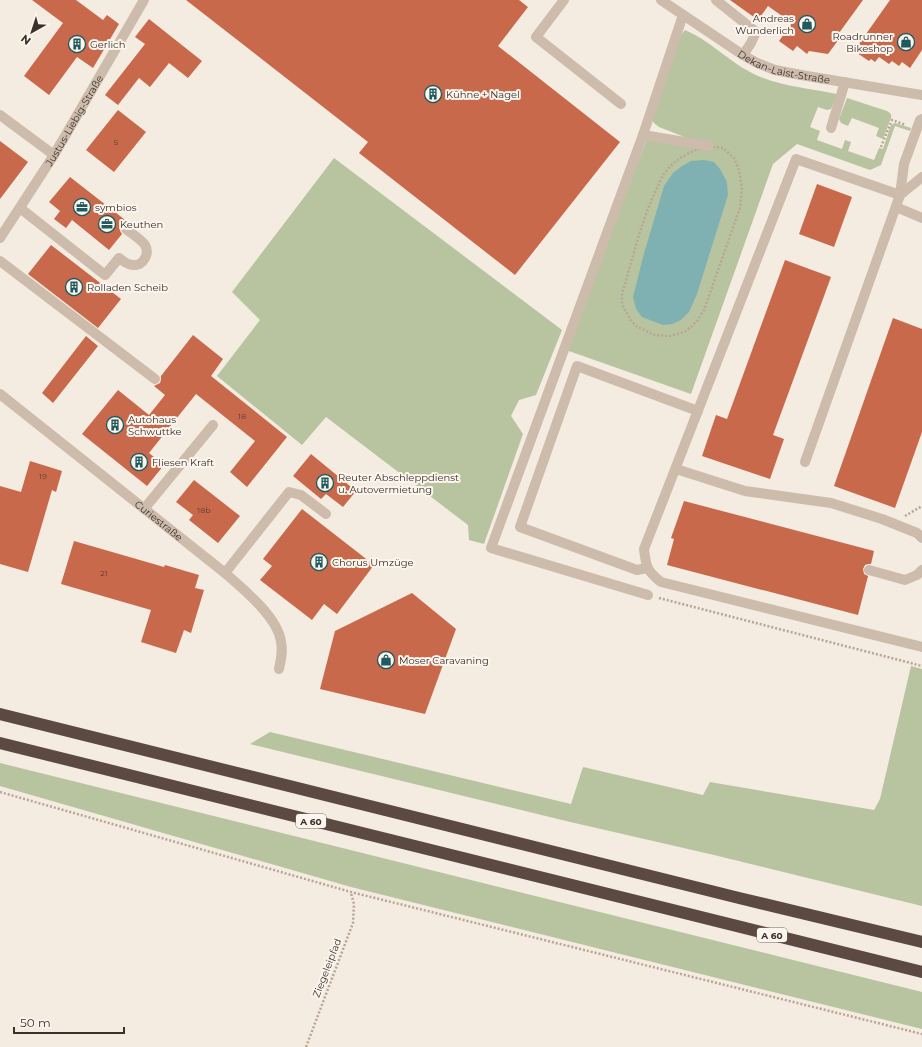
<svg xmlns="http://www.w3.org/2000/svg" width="922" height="1047" font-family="Montserrat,sans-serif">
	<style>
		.green { fill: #b8c4a0 }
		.water { fill: #7fb0b2 }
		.building { fill: #c8694b }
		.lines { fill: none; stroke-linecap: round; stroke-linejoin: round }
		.path { stroke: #b9a596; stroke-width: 2.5; stroke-dasharray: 2 2; stroke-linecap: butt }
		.minor { stroke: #cdbbac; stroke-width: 10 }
		.highway { stroke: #5c4a42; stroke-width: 12 }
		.labels { text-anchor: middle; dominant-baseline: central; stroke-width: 4; stroke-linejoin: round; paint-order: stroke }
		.number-label { font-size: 8px; fill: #5e3e33 }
		.shield { fill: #fbf5ee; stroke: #756b66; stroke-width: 1 }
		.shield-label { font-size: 9px; font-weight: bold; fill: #3b302b }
		.poi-label { font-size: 10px; fill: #3b302b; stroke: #fbf5ee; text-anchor: start }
		.street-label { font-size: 10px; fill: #3b302b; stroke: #fbf5ee }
	</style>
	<rect width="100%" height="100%" fill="#f4ebe1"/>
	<path class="green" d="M685,30C709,40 727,60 750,72C776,86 808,88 837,94L831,109L827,110L818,107L810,127L820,131L817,140L842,149L845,140L851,142L848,151L874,160L879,148L883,149L891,125L895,123L911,128L910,131L895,126L881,165L870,170L797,144L773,164L691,394L566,350L647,139L692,140L659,127L655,124L652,120L680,36Z
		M847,98L887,111C890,113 892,114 891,118L883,139L876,136L879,128L852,118L848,126L841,123L839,119Z
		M334,158L562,330L536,395L519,400L511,416L523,434L484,544L469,540L468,525L326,417L302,445L217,376L260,320L232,292Z
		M911,666L922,669V906L714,855L566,821L250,744L270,732L571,804L583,767L703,795L710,782L874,810L880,799Z
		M0,763L922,992V1029L351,887L0,786Z"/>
	<path class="water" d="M704,160L714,162L720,169L727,182L728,195L697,294L689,312L681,320L672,324L663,325L642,317L636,309L633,297L643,257L664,186L673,173L682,166L691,161Z"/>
	<path class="building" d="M32,0H76L103,20L107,15L119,24L93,68L77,57L49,95L24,76L63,23Z
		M186,0H519L528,7L498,46L620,142L515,275L359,153L368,142Z
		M730,0H863L839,33L842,35L828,54L809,51L807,54L797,46L793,51L779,41L792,23L768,6L758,20Z
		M890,0H922V50L910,68L902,62L899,66L892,61L889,64L879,57L875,62L871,59L869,61L854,51Z
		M149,19L202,61L188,78L169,63L150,87L139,78L118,105L105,95L145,44L135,37Z
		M118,110L146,132L114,172L86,150Z
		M0,141L28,162L0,199Z
		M70,177L129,223H124L121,225L120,231L122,234L109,250L72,220L66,228L54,219L60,211L49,202Z
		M817,184L852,197L834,247L799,234Z
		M51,245L121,299L98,328L28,274Z
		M785,260L831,277L773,435L784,439L770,479L702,456L716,415L727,419Z
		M893,318L922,329V432L895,508L834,486Z
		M193,335L223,359L211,376L287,437L247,487L230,472L255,441L196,394L149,453L164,465L147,486L82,434L118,390L149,415L165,395L154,386L160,383L161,380V376Z
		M86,336L98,346L53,403L42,393Z
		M311,454L356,491L343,507L326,494L321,499L293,476Z
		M30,461L62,471L56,492L52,490L28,572L0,564V486L21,492Z
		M194,480L240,516L218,543L189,520L193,515L176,502Z
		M684,501L874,551L871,564H868L865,565L863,569L864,574L868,576L858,615L667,565L674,539L671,538Z
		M302,509L374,565L337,614L324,604L312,620L260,580L272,566L263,559Z
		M74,541L164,567L165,565L199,575L195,588L204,590L191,633L184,630L176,653L141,642L151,610L61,584Z
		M412,593L456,629L425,714L320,689L335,631Z"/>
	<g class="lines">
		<path class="path" d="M709,146L723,148L734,158L739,170L742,188L740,208L704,310L698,320L691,327L684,332L670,336L654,335L636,326L630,319L622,304V294C633,258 641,220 658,186C660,181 663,174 667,170C678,157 693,150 709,146Z
			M881,147L892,120L906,125
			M905,516L922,506
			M659,598L922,666
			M0,792L351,892L922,1034
			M306,1047L353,923L354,904L351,893"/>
		<g class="minor">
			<path d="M564,0L536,37L621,104"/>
			<path id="s1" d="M661,0L743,55L757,63L775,70L801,75L922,95"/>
			<path d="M716,0L756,32L751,43L743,55"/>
			<path d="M0,115L54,155"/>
			<path d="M922,119L920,120L904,164L900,195L796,159L644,549C646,567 647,571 661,582L922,647"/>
			<path d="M831,128L845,82"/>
			<path d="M643,135L709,146"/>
			<path d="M896,207L922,218"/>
			<path d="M20,208L105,275L119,258C123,261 127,265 133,265C143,266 150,254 145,245C142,240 131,233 126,229"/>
			<path id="s2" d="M0,238L54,155L144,0"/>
			<path d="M0,261L155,379"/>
			<path id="s3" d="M0,394L225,573C243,589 278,617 281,642C283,651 281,660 279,669"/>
			<path d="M805,462L900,195L922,177"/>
			<path d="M676,469L745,491L831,503L882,519L917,533L922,538"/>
			<path d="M144,509L213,425"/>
			<path d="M647,568L637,570L520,527L577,366L698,411"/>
			<path d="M869,570L905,580L917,575L922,570"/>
			<path d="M225,573L289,492L301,495L326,514"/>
			<path d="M648,595L491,548L643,135L683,15"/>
		</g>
		<path class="highway" d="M0,714L739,898L922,942
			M0,743L922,972"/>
	</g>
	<defs>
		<g id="shop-ring" transform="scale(0.9)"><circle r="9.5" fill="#fbf5ee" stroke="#1f5a5e" stroke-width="1.5"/><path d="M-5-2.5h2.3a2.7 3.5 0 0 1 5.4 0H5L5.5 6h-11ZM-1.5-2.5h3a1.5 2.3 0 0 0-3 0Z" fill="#1f5a5e"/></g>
		<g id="building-ring" transform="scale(0.9)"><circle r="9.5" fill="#fbf5ee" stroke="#1f5a5e" stroke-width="1.5"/><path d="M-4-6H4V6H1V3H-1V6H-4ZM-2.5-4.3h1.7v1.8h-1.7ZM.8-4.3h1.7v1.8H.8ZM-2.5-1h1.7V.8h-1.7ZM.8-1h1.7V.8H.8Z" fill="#1f5a5e"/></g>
		<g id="office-ring" transform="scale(0.9)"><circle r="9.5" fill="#fbf5ee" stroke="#1f5a5e" stroke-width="1.5"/><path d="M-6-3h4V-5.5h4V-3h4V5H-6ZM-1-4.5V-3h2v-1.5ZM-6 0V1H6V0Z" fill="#1f5a5e"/></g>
	</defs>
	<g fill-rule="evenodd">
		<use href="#shop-ring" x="807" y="24"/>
		<use href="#shop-ring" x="906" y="42"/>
		<use href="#building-ring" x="77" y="44"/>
		<use href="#building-ring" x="433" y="94"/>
		<use href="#office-ring" x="82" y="207"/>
		<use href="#office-ring" x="107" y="224"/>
		<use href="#building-ring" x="74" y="287"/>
		<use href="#building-ring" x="115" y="425"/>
		<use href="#building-ring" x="139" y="462"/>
		<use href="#building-ring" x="325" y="483"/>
		<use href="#building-ring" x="319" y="562"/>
		<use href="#shop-ring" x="386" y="660"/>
	</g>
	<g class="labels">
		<g class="number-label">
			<text x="116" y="142">5</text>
			<text x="242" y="416">18</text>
			<text x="43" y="476">19</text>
			<text x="204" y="510">18b</text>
			<text x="104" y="573">21</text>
		</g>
		<g class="shield">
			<rect x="296" y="814" width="30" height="14" rx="3"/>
			<rect x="757" y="928" width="30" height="14" rx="3"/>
		</g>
		<g class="shield-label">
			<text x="311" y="821">A 60</text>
			<text x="772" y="935">A 60</text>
		</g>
		<g class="poi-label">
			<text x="794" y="18" text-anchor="end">Andreas<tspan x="794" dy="12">Wunderlich</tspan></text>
			<text x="893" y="36" text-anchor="end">Roadrunner<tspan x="893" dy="12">Bikeshop</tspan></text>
			<text x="90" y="44">Gerlich</text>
			<text x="446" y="94">Kühne + Nagel</text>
			<text x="95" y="207">symbios</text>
			<text x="120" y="224">Keuthen</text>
			<text x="87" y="287">Rolladen Scheib</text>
			<text x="128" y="419">Autohaus<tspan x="128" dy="12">Schwuttke</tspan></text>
			<text x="152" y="462">Fliesen Kraft</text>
			<text x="338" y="477">Reuter Abschleppdienst<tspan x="338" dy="12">u. Autovermietung</tspan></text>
			<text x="332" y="562">Chorus Umzüge</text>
			<text x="399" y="660">Moser Caravaning</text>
		</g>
		<g class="street-label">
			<text stroke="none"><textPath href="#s1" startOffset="142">Dekan-Laist-Straße</textPath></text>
			<text stroke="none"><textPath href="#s2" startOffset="139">Justus-Liebig-Straße</textPath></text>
			<text stroke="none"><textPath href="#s3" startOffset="203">Curiestraße</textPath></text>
			<text transform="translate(327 968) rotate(-69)">Ziegeleipfad</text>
		</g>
	</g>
	<g transform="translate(32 32) rotate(219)" stroke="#fbf5ee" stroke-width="3" paint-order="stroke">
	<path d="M0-3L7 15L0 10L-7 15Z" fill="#3b302b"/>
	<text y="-6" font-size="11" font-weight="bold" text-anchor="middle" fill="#3b302b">N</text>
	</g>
	<path d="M14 1027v6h110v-6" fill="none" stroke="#3b302b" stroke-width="2"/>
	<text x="20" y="1027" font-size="12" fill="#3b302b" stroke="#fbf5ee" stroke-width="3" paint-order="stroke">50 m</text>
</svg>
